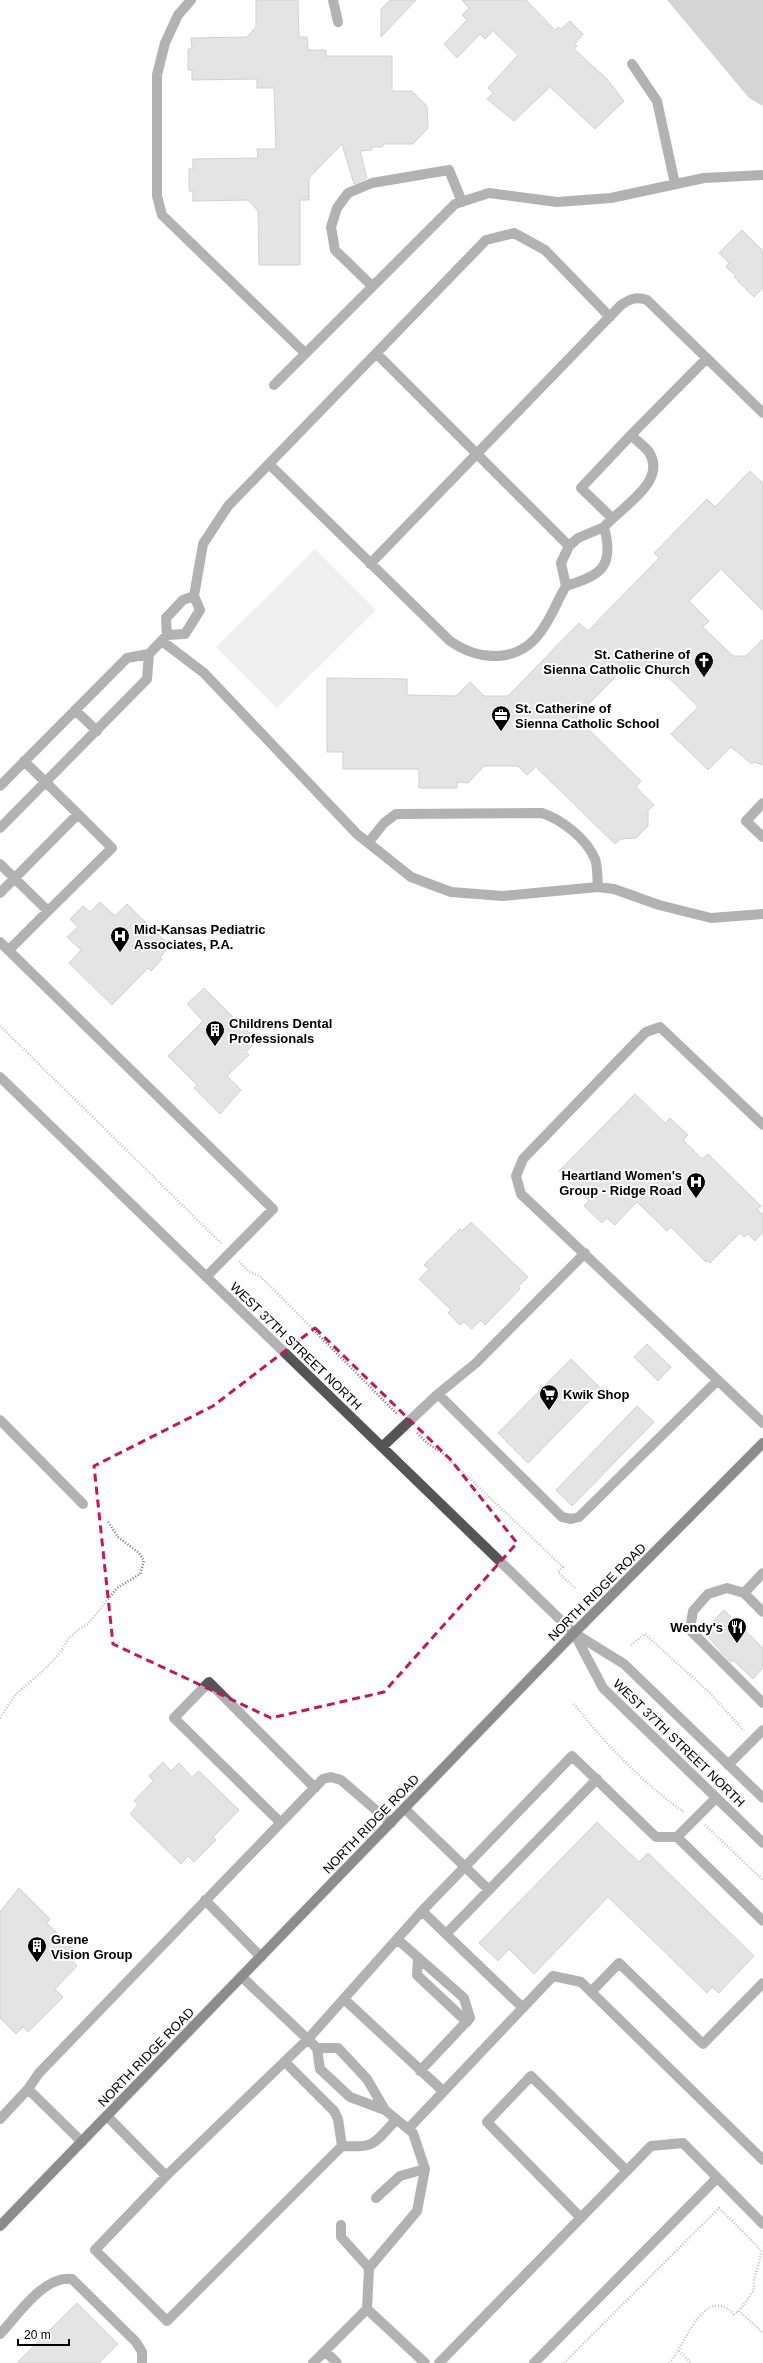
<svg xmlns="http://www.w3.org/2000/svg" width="763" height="2363" font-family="Arial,sans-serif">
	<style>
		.green { fill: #dcdcdc }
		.water { fill: #a3a3a3 }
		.building { fill: #c4c4c4; stroke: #999 }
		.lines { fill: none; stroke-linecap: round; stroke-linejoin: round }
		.major-casing { stroke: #dbdbdb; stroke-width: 12 }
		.path { stroke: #777; stroke-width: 2.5; stroke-dasharray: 1 2; stroke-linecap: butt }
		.minor { stroke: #555; stroke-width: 10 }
		.major { stroke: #000; stroke-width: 10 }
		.marked { fill: none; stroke: #c2185b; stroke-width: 3; stroke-dasharray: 8 5; stroke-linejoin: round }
		.labels { text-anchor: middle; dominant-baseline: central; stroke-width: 4; stroke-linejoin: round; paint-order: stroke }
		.poi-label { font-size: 13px; font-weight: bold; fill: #000; stroke: #fff; text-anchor: start }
		.street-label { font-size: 13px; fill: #000; stroke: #fff }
	</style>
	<rect width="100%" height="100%" fill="#fff"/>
	<path class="green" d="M315,549L376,610L277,708L216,647Z"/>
	<path class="water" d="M667,0H763V106L749,98Z"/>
	<path class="building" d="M256,0H298L299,37H307L308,50H326V56H392V91H412L427,106L428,128L413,144H384L382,147H372V150L360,151L367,178L354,184L342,144L309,178V200H300V265H259L258,211L248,200L193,201V191H189V169H193V159L258,158L257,149H276L274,88H257V79L192,80V70H188V49H192L191,38L247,37L256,27Z
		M390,0H416L381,37V9Z
		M462,0H526L555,30L558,27L561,29L570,21L583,34L575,44L577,46L574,49L607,79L624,101L595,129L550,87L514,121L487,99L493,93L488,88L518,55L493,31L485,39L480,34L457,58L444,44L467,20L462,15L469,8Z
		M742,230L763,251V288L754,297L734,277L736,276L726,267L729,263L719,253Z
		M750,471L763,483V611L721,569L689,601L709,621L703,627L733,656H746L763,639V765L754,762L752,764L731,747L708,770L671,734L698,707L653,662L642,673L631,661L576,717L641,781L636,787L654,805L648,811V826L636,838L621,839L615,844L536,767L527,775L518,766H484L468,783L457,782V788H419V769H343V752H327V678L407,679V695L456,696L470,682L484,696H508L579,623L588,631L659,558L654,553L707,499L715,507Z
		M100,902L115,916L127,904L170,946L160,957L162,959L151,971L148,968L112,1005L69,963L81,950L67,937L78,927L70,919L83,906L90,912Z
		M204,988L257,1041L246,1052L249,1055L227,1076L241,1090L220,1114L194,1088L197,1085L168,1056L203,1021L187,1004Z
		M635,1094L665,1123L670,1118L688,1135L683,1140L702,1159L708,1154L761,1206L757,1209L763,1215V1232L755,1241L748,1234L744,1237L740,1233L710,1263L707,1260L706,1262L671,1227L667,1231L637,1202L615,1225L607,1218L602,1223L584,1206L589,1201L559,1171Z
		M471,1222L528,1277L518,1287L520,1289L485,1325L481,1320L472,1329L464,1322L460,1325L448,1313L451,1310L419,1279L429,1269L424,1265L460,1229L462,1231Z
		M647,1344L671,1367L658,1381L634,1357Z
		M571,1359L601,1389L528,1463L498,1433Z
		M637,1406L654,1422L572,1506L556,1490Z
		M724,1610L763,1648V1668L753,1679L733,1660L731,1662L721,1652L704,1631Z
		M163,1762L171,1771L179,1763L192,1777L199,1771L239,1810L213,1837L216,1840L194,1862L188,1856L181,1864L130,1814L138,1805L134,1801L153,1781L149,1776Z
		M597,1822L639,1862L648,1853L754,1956L719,1993L712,1987L707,1993L608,1897L534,1974L509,1949L498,1961L479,1943Z
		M19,1888L50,1919L47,1923L78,1954L72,1960L77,1966L55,1989L63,1997L28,2032L23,2027L16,2034L0,2018V1912Z
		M77,2303L118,2344L99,2363H17Z"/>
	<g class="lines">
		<g class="major-casing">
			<path id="major" d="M0,2226L574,1633L763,1443"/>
		</g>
		<path class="path" d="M0,1026L221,1243
			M239,1261L248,1271L261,1277L397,1414
			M417,1433L427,1443L444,1454L563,1567L558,1572L575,1588
			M631,1645L645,1634L710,1693L744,1731
			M574,1704C604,1742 643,1784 684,1812
			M0,1718L16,1694L42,1672L60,1653L68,1639L79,1629L88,1624L117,1588L140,1574L144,1561L139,1553L118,1537L107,1520
			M705,1825L763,1880
			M679,2351L691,2363
			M564,2363L719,2208L761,2250C761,2265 752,2275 754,2290L739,2311L763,2333
			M669,2363C686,2346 703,2283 734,2314L739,2311"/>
		<path class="minor" d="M191,0L178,15L165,43L157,75V196L162,215L305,353
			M333,0L338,22
			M632,64L657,101L675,184
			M372,286L335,250L331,227L337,208L348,193L372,183L449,170L462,202
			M377,354L569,546L578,538L604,527
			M274,385L455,204L489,193L557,202L611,198L704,178L763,175
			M631,435L707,358
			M269,464L450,641C482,663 522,663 544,627C553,614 558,599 566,586C601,575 615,567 604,527C621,507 668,482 649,452C644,446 636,440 631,435L581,488L612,518
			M370,564L621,305C630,299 636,296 647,300L763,413
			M566,586L561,563L569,546
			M167,635L166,618L183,600L194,596
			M162,641L204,673L357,834L411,877L451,892L503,896L598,887L614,889L659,905L711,918L763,914
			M75,710L97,731
			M0,786L127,658L149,654L167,635L185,634L200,610L194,596L203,544L228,506L486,240L514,233L545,250L610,317
			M763,803L746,821L763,837
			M0,828L147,679L149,654
			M368,843L384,823L396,814L542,813C562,820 586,838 595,859C598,867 597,879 598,887
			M0,864L48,911L9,950
			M0,893L78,814L24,761
			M48,911L112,848L78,814
			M0,942L273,1209L206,1277
			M0,1077L574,1633L624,1664L763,1798
			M763,1125L660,1027L646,1032L634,1044L523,1159L516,1176L521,1194L763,1423
			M438,1394L562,1517L571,1519L579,1517L718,1380
			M0,1420L83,1504
			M382,1447L438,1394L476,1363L585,1253
			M763,1573L744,1593L763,1612
			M744,1593L727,1588L708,1594L693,1611L690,1630L763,1703
			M574,1633L603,1688L763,1843
			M728,1765L763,1730
			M405,1809L489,1890
			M280,1822L174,1718L209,1682L315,1788
			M677,1837L716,1798
			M205,1900L261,1957
			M446,1934L597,1779
			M397,1939L464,1998L470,2018L420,2071
			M418,1958L417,1975L467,2022
			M242,1977L317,2048L320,2069L350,2097L385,2110
			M591,1992L619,1963L703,2044L763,1983
			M344,1999L443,2091
			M523,2008L422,1911L572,1756L656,1837H677L763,1921
			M285,2062L334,2111L338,2119L342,2146
			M107,2116L166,2176L95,2250L167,2321L342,2146C376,2148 373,2144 396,2120
			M0,2119L28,2089
			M408,2129L553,1976L581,1982L763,2160
			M82,2142L28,2089L39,2073L323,1779L331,1777L341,1780L391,1823
			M166,2176L308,2039L422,1911
			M376,2198L400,2176L425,2169
			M581,2218L487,2122L531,2076L627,2171
			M341,2225V2237L369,2268
			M367,2309L425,2363
			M0,2334C18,2315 44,2275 72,2279L136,2342L142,2352V2363
			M325,2351L337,2363
			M313,2363L367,2309L369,2268L417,2211L425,2169L413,2133L385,2110L367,2079L338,2048H317
			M439,2363L651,2146L683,2143L763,2224
			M534,2363L717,2178"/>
		<use href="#major" class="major"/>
	</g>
	<path d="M0 0H763V2363H0ZM315,1328L450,1459L517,1543L384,1692L271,1718L113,1644L94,1466L213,1406Z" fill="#fff" fill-opacity=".55" fill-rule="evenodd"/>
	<path class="marked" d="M315,1328L450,1459L517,1543L384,1692L271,1718L113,1644L94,1466L213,1406Z"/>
	<defs>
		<g id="church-pin" transform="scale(1)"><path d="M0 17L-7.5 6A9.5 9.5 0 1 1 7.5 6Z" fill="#000" stroke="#fff"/><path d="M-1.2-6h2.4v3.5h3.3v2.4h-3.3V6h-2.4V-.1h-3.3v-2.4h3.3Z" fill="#fff"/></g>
		<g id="office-pin" transform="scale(1)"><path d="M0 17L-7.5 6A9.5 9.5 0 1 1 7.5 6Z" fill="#000" stroke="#fff"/><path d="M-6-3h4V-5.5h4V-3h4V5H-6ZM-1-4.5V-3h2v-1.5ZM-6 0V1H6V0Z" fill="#fff"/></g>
		<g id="hospital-pin" transform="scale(1)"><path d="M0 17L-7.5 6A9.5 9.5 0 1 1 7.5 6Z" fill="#000" stroke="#fff"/><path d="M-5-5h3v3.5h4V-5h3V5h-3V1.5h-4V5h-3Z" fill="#fff"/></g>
		<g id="building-pin" transform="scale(1)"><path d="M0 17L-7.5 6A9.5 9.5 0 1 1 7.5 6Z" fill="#000" stroke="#fff"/><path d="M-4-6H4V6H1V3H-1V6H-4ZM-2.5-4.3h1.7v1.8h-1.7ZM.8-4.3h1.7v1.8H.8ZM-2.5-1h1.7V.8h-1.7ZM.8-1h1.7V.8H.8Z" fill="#fff"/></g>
		<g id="supermarket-pin" transform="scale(1)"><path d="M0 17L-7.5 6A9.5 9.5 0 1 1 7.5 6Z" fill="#000" stroke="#fff"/><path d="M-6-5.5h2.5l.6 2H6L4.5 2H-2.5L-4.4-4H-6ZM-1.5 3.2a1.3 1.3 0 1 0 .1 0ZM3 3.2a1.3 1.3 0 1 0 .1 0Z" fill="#fff"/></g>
		<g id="restaurant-pin" transform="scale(1)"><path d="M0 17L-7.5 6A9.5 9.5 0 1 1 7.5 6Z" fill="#000" stroke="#fff"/><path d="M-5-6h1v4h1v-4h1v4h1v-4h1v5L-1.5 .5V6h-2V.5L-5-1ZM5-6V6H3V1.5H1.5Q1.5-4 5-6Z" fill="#fff"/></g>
	</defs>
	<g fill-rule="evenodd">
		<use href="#church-pin" x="704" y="661"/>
		<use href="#office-pin" x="501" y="715"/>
		<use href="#hospital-pin" x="120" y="936"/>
		<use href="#building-pin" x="215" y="1030"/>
		<use href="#hospital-pin" x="696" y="1182"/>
		<use href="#supermarket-pin" x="549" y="1394"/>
		<use href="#restaurant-pin" x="737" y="1627"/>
		<use href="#building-pin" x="37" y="1946"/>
	</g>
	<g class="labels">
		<g class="poi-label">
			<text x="690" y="654" text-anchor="end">St. Catherine of<tspan x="690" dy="15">Sienna Catholic Church</tspan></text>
			<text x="515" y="708">St. Catherine of<tspan x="515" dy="15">Sienna Catholic School</tspan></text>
			<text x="134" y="929">Mid-Kansas Pediatric<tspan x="134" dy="15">Associates, P.A.</tspan></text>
			<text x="229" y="1023">Childrens Dental<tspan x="229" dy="15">Professionals</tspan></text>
			<text x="682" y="1175" text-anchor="end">Heartland Women's<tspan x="682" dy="15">Group - Ridge Road</tspan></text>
			<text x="563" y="1394">Kwik Shop</text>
			<text x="723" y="1627" text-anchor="end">Wendy's</text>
			<text x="51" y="1939">Grene<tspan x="51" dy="15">Vision Group</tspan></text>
		</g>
		<g class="street-label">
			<text transform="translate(296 1346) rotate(44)">WEST 37TH STREET NORTH</text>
			<text transform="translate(597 1592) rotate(-45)">NORTH RIDGE ROAD</text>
			<text transform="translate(679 1743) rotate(44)">WEST 37TH STREET NORTH</text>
			<text transform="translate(371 1824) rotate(-46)">NORTH RIDGE ROAD</text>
			<text transform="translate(146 2057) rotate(-46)">NORTH RIDGE ROAD</text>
		</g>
	</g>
	<path d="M18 2339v6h51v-6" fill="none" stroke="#000000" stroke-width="2"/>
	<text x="24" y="2339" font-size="12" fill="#000000" stroke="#ffffff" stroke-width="3" paint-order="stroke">20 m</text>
</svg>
